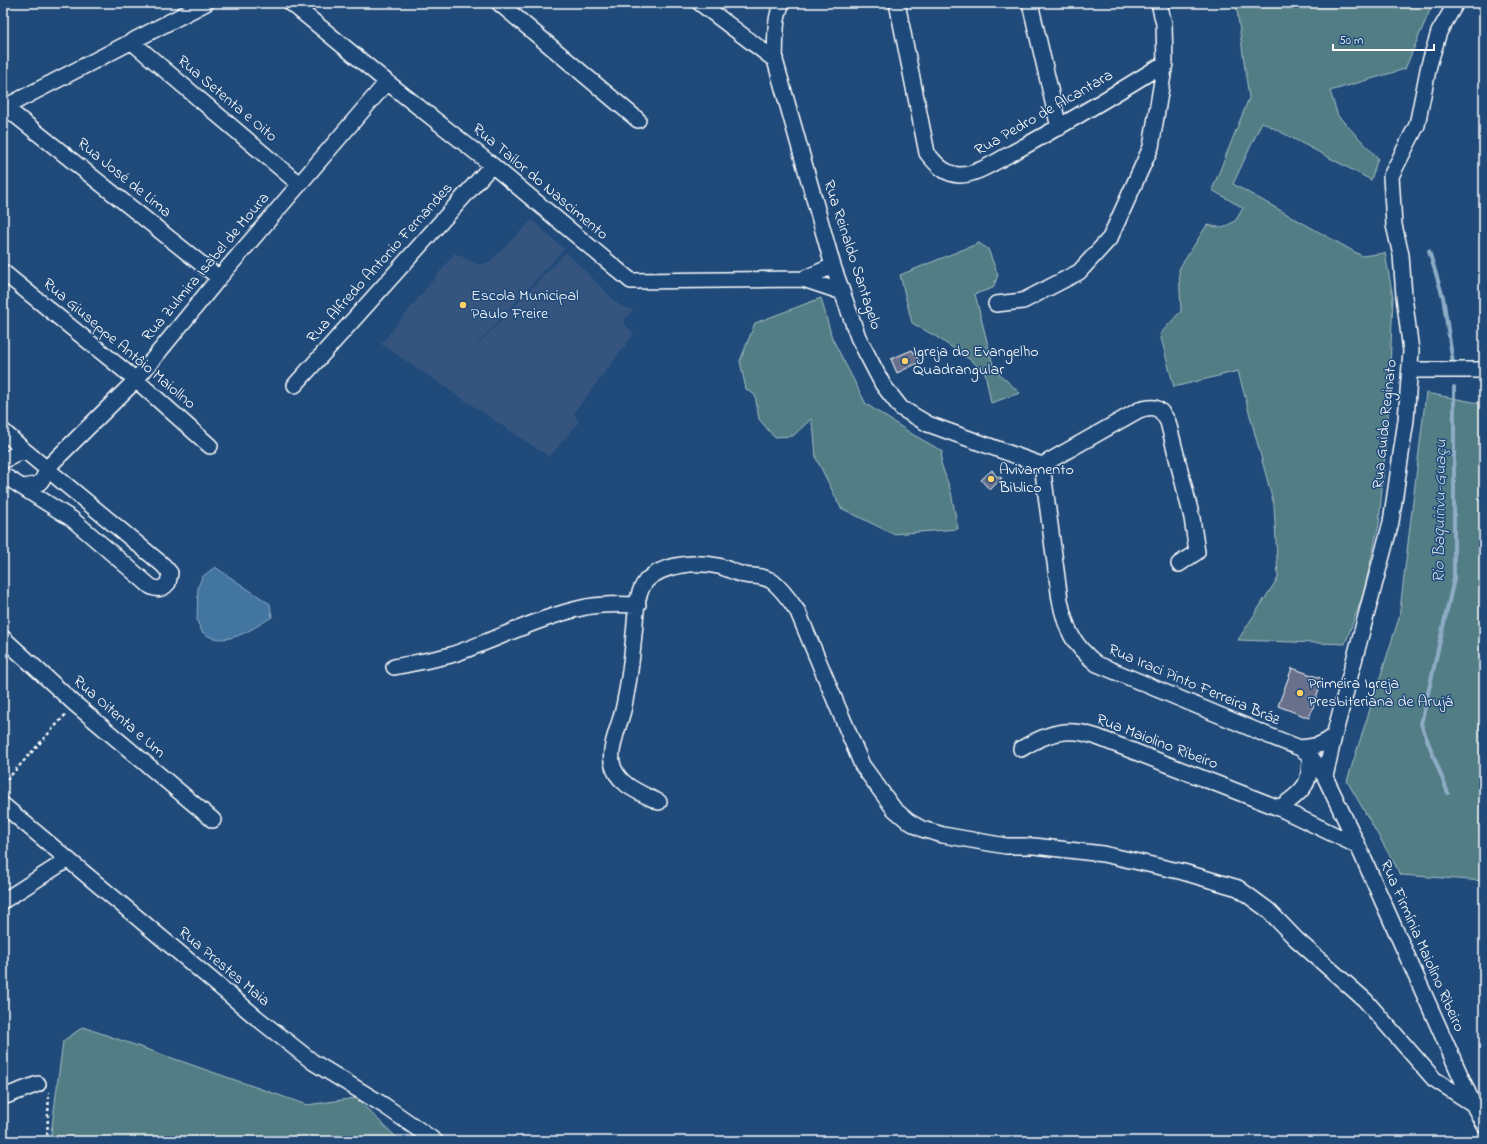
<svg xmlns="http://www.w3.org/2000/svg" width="1487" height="1144" font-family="'Indie Flower',sans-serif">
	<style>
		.built { fill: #35557f }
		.green { fill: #527d85; stroke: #a8bec2 }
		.water { fill: #4374a0; stroke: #8eacc6 }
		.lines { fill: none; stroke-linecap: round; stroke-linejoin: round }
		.stream { stroke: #8eacc6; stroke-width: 4 }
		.building { fill: #686f8c; stroke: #fff }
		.minor-casing { stroke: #fff; stroke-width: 18 }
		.path { stroke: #fff; stroke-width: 2.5; stroke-dasharray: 3 3; stroke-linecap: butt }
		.minor { stroke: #1f4a7a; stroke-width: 15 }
		.poi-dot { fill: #ffd166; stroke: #1f4a7a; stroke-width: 1.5 }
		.labels { text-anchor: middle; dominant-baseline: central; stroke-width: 3; stroke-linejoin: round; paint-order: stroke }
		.street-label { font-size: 16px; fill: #fff; stroke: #1f4a7a }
		.poi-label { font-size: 16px; fill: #fff; stroke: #1f4a7a; text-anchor: start }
		.water-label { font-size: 17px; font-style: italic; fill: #d0dce7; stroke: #1f4a7a }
	</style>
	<rect width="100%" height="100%" fill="#1f4a7a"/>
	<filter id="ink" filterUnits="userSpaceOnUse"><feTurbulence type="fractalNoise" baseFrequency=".025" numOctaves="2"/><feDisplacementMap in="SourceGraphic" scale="8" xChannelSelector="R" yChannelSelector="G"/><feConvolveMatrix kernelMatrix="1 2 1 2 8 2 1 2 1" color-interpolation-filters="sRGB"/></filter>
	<g filter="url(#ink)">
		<path class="built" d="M532,220L564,249L463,360L566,252L619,305L633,310L623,322L634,334L574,413L579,422L549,457L381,344L455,253L479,265L489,262Z"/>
		<path class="green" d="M1236,3H1433L1405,69L1330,91L1338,116L1378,158L1371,180L1262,122L1233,184L1362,256L1385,253L1393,297L1388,417L1379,524L1363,595L1345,644L1238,640L1278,578L1274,505L1238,371L1174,387L1160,334L1181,311L1179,269L1207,225L1223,228L1236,220L1243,208L1212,190L1249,98Z
			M979,243L988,249L998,275L993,288L975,294L994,369L1020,393L991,403L985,373L972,361L935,336L912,323L900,275Z
			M821,298L832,338L866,404L912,434L942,451L941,463L951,492L958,529L893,534L841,508L816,458L814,433L811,419L793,436L774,437L759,419L755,395L746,389L740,361L755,323Z
			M1426,393L1484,404V881L1401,875L1347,781L1399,618Z
			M83,1027L307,1105L356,1098L397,1138L399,1141H50L63,1041Z"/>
		<path class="water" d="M215,567L270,604L272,617C255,627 234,643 213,638C209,637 205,634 202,632L197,621L198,587L202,577Z"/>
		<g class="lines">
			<path class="stream" d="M1429,251L1443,297L1453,363
				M1448,793L1421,724L1454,579V387"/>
		</g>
		<path class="building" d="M912,350L920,362L897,373L891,359Z
			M992,470L996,476L1002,478L990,490L981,480Z
			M1292,668L1323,679L1309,718L1278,706Z"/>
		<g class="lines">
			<g class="minor-casing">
				<path id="minor" d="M291,3L387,82L492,165L631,281L803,279
					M499,3L638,120
					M700,3L775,60
					M782,3C774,20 776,41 775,60L833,266L858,337L883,385L901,408L928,424L1042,465
					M897,3L927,153C936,164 944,174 959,175C975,176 998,160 1012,153C1064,125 1115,94 1165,63
					M1030,3L1059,128
					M132,42L299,184
					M5,107L219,278
					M3,108L206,3
					M833,266L803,279L842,292
					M3,272L136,380L210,446
					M996,304L1023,301L1079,272L1110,238L1151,147L1165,63L1164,24L1159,3
					M1410,370H1483
					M295,385L492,165
					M3,431L24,450L163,565L170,573L168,583C162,590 157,590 150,586L72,519L3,475
					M3,461L24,450
					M1042,465L1060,600C1066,630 1073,645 1097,664L1267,735L1300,748L1310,755L1325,777L1358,846L1473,1104L1484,1125
					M1042,465L1139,410C1155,405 1160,407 1168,422L1192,518L1197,552L1179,564
					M22,487C39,485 42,485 47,468L136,380L219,278L387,82
					M3,638L75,704L213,820
					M394,667C413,663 432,660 451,655C496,640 539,617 586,607C603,604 620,604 638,605
					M1334,736L1391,522L1406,420L1411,351L1404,296L1401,255L1394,225L1391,176L1417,125L1429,65L1439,32L1456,3
					M1300,748C1315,746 1322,746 1334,736L1325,777
					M1021,749C1037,739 1056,730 1075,732C1082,732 1090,735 1097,737L1279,808L1358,846
					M659,802C641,793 616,785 612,762C609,746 621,722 624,706C629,682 632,658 634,634C636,617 635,595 646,581C662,564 697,561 718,566C727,568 735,573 744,575C754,577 764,575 773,582C783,590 791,602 798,612L862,765L894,809L908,821L922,829L943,835L1006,846H1034L1103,854L1183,872L1238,888L1268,910L1296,939L1365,1000L1434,1079L1473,1104
					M3,805L257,1018L313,1062L385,1106L435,1141
					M1279,808C1288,802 1303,792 1307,781C1310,773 1310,764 1310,755
					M3,901L67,860
					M3,1097L38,1084"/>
			</g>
			<path class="path" d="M3,784L67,713
				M47,1141L49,1092"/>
			<use href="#minor" class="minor"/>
		</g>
	</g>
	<g class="poi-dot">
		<circle cx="463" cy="305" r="4"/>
		<circle cx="905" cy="361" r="4"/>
		<circle cx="991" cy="479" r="4"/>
		<circle cx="1300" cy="693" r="4"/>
	</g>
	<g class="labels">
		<g class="street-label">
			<text transform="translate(227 99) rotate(40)">Rua Setenta e Oito</text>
			<text transform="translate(1044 113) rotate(-30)">Rua Pedro de Alcantara</text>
			<text transform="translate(124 178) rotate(39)">Rua José de Lima</text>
			<text transform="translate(540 182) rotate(40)">Rua Tailor do Nascimento</text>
			<text transform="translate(852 255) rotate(72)">Rua Reinaldo Santagelo</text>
			<text transform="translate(380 263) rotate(-48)">Rua Alfredo Antonio Fernandes</text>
			<text transform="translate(206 267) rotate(-50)">Rua Zulmira Isabel de Moura</text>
			<text transform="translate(119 344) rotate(40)">Rua Giuseppe Antôio Maiollno</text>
			<text transform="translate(1385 424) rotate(-84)">Rua Guido Reginato</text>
			<text transform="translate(1194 685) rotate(23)">Rua Iraci Pinto Ferreira Bráz</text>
			<text transform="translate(119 717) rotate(41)">Rua Oitenta e Um</text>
			<text transform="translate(1157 742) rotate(21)">Rua Maiolino Ribeiro</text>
			<text transform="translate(1422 946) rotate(66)">Rua Firmínia Maiolino Ribeiro</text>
			<text transform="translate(224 967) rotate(40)">Rua Prestes Maia</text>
		</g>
		<g class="poi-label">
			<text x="471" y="296">Escola Municipal<tspan x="471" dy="18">Paulo Freire</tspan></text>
			<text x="913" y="352">Igreja do Evangelho<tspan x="913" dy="18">Quadrangular</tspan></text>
			<text x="999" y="470">Avivamento<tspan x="999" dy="18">Biblico</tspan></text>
			<text x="1308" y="684">Primeira Igreja<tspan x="1308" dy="18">Presbiteriana de Arujá</tspan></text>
		</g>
		<g class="water-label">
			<text transform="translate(1440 511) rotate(-89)">Rio Baquirivu-Guaçu</text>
		</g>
	</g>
	<rect width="1487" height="1144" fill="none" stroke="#1f4a7a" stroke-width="16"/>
	<rect x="8" y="8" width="1471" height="1128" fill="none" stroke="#fff" stroke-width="1.5" filter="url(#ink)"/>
	<path d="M1333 44v6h101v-6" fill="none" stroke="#ffffff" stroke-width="2"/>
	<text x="1339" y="44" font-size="12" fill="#ffffff" stroke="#1f4a7a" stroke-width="3" paint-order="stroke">50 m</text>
</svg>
